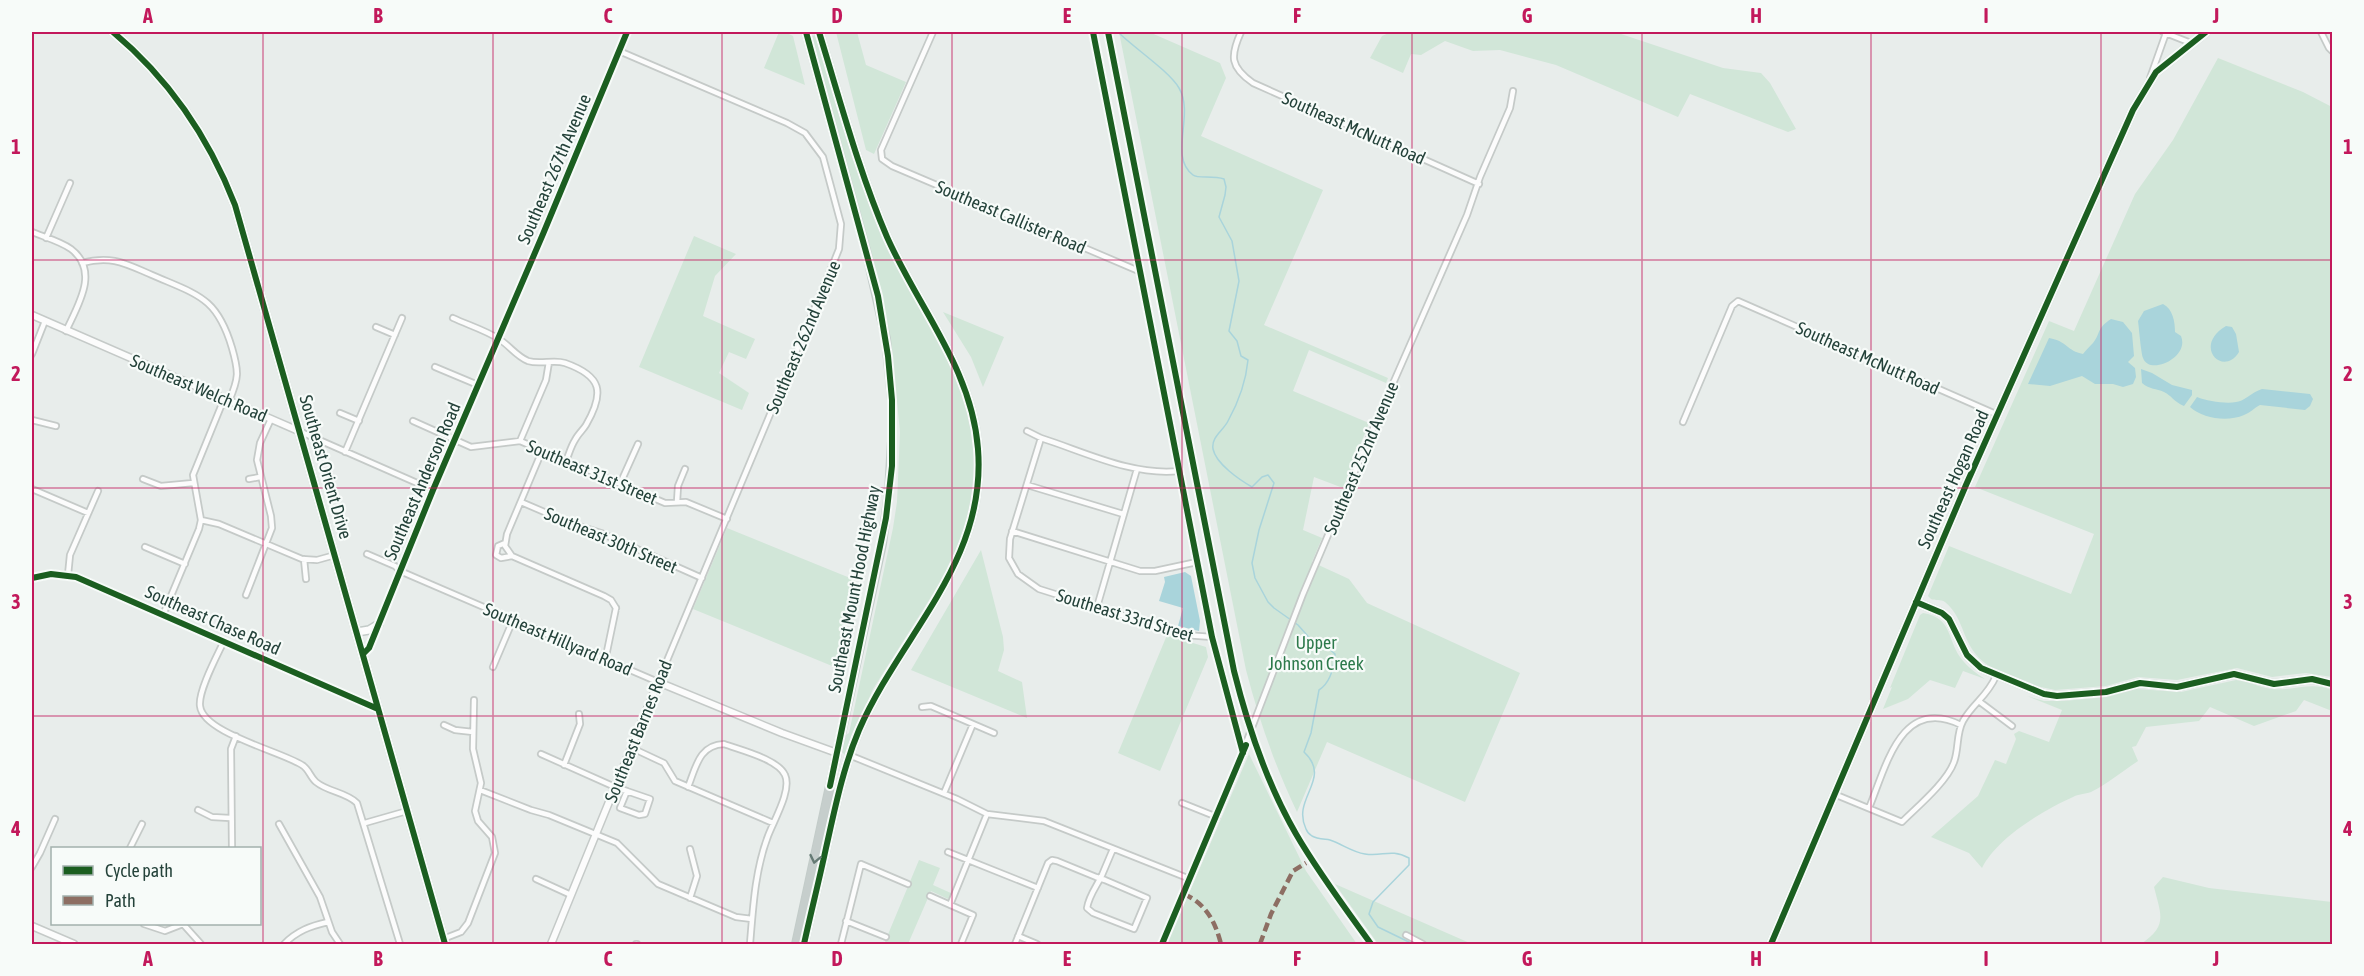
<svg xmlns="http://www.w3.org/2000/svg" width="2364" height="976" font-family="'Asap Condensed',sans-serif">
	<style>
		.green { fill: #d1e6d8 }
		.water { fill: #a9d4db }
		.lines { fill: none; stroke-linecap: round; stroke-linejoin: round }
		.stream { stroke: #a9d4db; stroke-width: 1.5 }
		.minor-casing { stroke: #c5cac8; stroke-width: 8 }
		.tertiary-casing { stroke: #c5cac8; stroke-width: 9 }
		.secondary-casing { stroke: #c3cbc8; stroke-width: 10 }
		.primary-casing { stroke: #c3ccc9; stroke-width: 10 }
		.trunk-casing { stroke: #c3ccc9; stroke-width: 10 }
		.minor { stroke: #fcfcfc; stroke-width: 4.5 }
		.tertiary { stroke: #fcfcfc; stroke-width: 6 }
		.secondary { stroke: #fcfcfc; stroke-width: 7 }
		.primary { stroke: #cfd7d5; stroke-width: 8 }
		.trunk { stroke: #c6cecc; stroke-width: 8 }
		.quiet { stroke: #8d6e63; stroke-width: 4.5; stroke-dasharray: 9 4.5; stroke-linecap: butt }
		.cycleway-casing { stroke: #f7fbf9; stroke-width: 10 }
		.cycleway { stroke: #1b5e20; stroke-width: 6 }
		.oneway { stroke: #657a74 }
		.grid { fill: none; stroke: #c2185b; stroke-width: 1.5; stroke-opacity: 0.55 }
		.labels { text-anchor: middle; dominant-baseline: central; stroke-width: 4.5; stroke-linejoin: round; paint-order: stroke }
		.street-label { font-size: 18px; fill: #24423a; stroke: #f7fbf9 }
		.park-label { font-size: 18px; fill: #2d7a4b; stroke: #f7fbf9 }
		.neatline { fill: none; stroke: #c2185b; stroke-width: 2 }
		.grid-label { font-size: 20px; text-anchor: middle; font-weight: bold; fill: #c2185b }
	</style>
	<rect width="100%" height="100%" fill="#e8edeb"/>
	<path class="green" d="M779,32H785L793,36L805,85L764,68Z
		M836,32H857L866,65L906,82L874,154L866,150Z
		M1119,32H1149L1220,63L1226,78L1201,136L1323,190L1264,325L1388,378L1386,383L1309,350L1293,391L1369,423L1343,488L1314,477L1303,530L1322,538L1312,562L1349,579L1367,603L1520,673L1465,802L1327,742L1297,812C1275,766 1259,720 1246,670Z
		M1391,32H1615L1723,68L1761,73L1770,83L1796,129L1788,132L1690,94L1678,117L1556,65L1500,50L1473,51L1445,41L1421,55L1411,54L1403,73L1370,58L1382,36Z
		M816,35C836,104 856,175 884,241C900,277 922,310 940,345C981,422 986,490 948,570L873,689L845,755L842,752L846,735L849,733L893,528L897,502L900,432L892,350L881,289L812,36Z
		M2218,58L2303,92L2332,107V677L2306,673L2272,677L2237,668L2177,680L2138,677L2106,686L2055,690L2036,686L1989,666C1960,647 1967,620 1945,602C1941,599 1935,601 1931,599L1928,596L1949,546L2071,594L2094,534L1975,487L2049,321L2074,331L2135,194L2173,140Z
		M694,236L736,254L715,276L703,316L755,339L746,359L729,352L719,373L749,393L742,410L639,367Z
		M943,312L1004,337L983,387L971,357Z
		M727,528L855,580L837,668L693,609Z
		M981,550L1003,637L1004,650L998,671L1022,682L1027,718L911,670Z
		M1923,613C1952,618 1947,638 1960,657C1967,667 1976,673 1985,679L1963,671L1955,688L1930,680L1908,699L1883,709L1892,687L1890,688L1920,615Z
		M1167,635L1206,647L1208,657L1160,771L1118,753Z
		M2236,680C2249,681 2260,688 2272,689C2294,691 2311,681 2332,690V711L2304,700L2296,711L2254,726L2210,707L2199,721L2146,727L2136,746L2132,747L2138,761C2123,771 2107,784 2091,792C2085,794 2078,794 2073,797C2042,811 1997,838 1982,868L1969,853L1931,837L1978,796L1995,760L2006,764L2016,739L2014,734L2019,731L2049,742L2062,710L2027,696L2044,701H2063L2107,697L2136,689L2181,692Z
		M1249,754L1306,871L1357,944H1167Z
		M919,860L940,868L933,885L953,894L948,899L931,891L908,944H884Z
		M2163,877L2209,888L2332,902V944H2141C2168,926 2161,915 2154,887Z
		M1335,884L1472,944H1378Z"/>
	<path class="water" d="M2163,304C2173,309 2175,322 2175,332L2181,336C2190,358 2149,376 2143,358C2141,353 2139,328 2138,321L2144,311Z
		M2111,319L2123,322L2132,333L2134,356L2128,362L2135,368L2136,377L2133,384L2123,387L2113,384H2095L2082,376L2050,386L2028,384L2049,338C2067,341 2067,351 2083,354C2086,350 2090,346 2093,343C2101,333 2096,329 2111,319Z
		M2226,326L2232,327L2236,334L2239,352C2223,378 2192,346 2226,326Z
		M2141,369L2152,373L2172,385L2192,390V395L2184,406C2173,401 2172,396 2164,392C2156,388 2150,390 2142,383Z
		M2262,389L2310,394L2313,399L2310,406L2305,410L2260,405C2254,408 2250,413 2244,415C2228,422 2203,419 2190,407L2197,397C2207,401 2226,404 2236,402C2243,402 2252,392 2262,389Z
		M1185,572L1191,576L1200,621L1199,631L1178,626L1183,608L1159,601L1165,582L1164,577Z"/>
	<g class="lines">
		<path class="stream" d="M1118,32C1134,48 1169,71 1179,88C1195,115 1168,156 1193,175C1198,179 1213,175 1224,179L1226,187L1225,195L1219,217L1232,241L1239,281L1229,331L1237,341L1241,356L1248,360C1246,381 1238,403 1228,421C1223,431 1211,437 1213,449C1216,464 1240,480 1252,487L1262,477L1268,475L1274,483L1259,530L1252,563L1255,578L1268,602L1274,608L1298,625L1313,642L1326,646L1335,654C1334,667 1330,683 1319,690L1311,733L1304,752C1333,779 1291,798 1306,829C1307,832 1309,834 1312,836C1317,839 1324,839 1330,840C1342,844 1352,852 1365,854C1383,857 1390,848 1409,858V865L1373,902L1369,914L1378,927L1413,944"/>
		<g class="minor-casing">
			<path id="minor" d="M933,32L881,150L882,159L892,166L1141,272
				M1241,32C1230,56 1230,67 1253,83L1479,184
				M2163,32L2191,43
				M2321,32L2329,48L2332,51
				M2150,78L2166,33
				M32,232C44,237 60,241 71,249C100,271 78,305 66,331
				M46,238L70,183
				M82,263C112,255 126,264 152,275C198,295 217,297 232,348C239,372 239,378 229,401
				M453,318C468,325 485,330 499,339C510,346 516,356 528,361C541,365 553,359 565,363C602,376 605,392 586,425C583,430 578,434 575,440C571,446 569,454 566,461
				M376,327L395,335
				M32,354L45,321
				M435,367L478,385
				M340,413L359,421
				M32,420L56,426
				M413,421L471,447L520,441L665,503L686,502L727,519
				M1683,422L1732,306L1738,301L1998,415
				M1027,431L1041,438C1085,452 1132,476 1179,471
				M301,432L433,490
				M1041,438L1010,539L1009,558L1018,574L1039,589L1185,635L1212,637
				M520,441L546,380L549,362
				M542,451L507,534L505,546L512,556L604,596L611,600L616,608
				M345,452L402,318
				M143,479L161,486L193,483
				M249,479L260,477
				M620,484L638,444
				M1027,485L1123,514
				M32,489L88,513
				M521,502L570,523L601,533L702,578
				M677,502L678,486L685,469
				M201,520L219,524L302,559L317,560L335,555
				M1012,531L1140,571H1155L1197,562
				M505,543L498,546L496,555L501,558L512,556
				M145,547L185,564
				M367,554L395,566L400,571L658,682L833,264L839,249L841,224L823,157L805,133L787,123L619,51
				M304,559L306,579
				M68,575L70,555L98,491
				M246,595L272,528L271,516L257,460L260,443L271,419
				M1097,607L1137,469
				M163,615L199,529L201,520L193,475L224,399
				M224,641C217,656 198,691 200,706C203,733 280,751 302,765C309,769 310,777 316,782C328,792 346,792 357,803L400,944
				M363,654L369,648L433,490L543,234L627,32
				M605,661L616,608
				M493,667L513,620
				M1980,702L2012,726
				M922,707L931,706L994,733
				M444,725L455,730L473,732
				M632,748L664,763L675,781L773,823
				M1243,751L1303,594L1373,429L1467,215L1480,177L1510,108L1513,91
				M541,754L615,787L650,799L645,814L639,815L620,808L627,791
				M849,755L957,799L987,814L1044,821L1190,879
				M564,765L580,724L579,714
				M688,787C696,767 699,745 724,744C740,750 778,759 785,775C792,790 774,820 768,836C755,870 753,908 750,944
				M480,790L531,810L549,815L617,843L658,884L736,917L752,919
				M944,793L973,724
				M1834,794L1902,822C1917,807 1947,782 1954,762C1959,749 1956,734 1963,721C1973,703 1987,697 1996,676
				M1182,803L1217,817
				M1869,808C1886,767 1901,695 1961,725
				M198,810L212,817L230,818
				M365,823L407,811
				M279,824L320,897L332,932L340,944
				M130,848L142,824
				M232,848L231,749L236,736
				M948,852L1038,888
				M32,867L40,853L55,819
				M536,879L571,895
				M930,896L973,915L961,944
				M690,898L697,876L690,849
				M950,905L987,814
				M846,921L886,937
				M144,924L165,931L183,924
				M183,924L201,944
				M1406,935L1423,944
				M1018,936L1037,944
				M443,939L461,932L468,923L495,853L492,837L478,821L475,811L481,783L473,749L474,700
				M284,944C297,931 310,926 328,922
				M636,944H637
				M841,944L861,864L908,884
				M1015,944L1048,863L1052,860L1057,861L1096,877L1105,880L1147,898L1134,929L1093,913L1087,908C1089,895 1097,886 1102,875L1113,849"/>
		</g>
		<g class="tertiary-casing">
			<path id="tertiary" d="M1093,32L1212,637L1243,753L1162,944
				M32,315L301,432
				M32,578L51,574L76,577L378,709
				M32,926L74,944
				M551,944L658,682L782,733L837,753"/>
		</g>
		<g class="secondary-casing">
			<path id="secondary" d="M113,32C168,78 209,138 235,205L445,944
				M1916,602L1942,613L1949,619L1967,655L1981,668L2044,694L2057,696L2106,692L2140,683L2177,687L2234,674L2274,684L2312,679L2332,684
				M357,632L369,630L379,624"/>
		</g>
		<g class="primary-casing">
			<path id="primary" d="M1771,944L1966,485L2133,110L2156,72L2206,32"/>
		</g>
		<g class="trunk-casing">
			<path id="trunk" d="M796,944L882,544L889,492L892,441V400L886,339L867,254L806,32
				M804,944C811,912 819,881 826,848C835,808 843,768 859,730C901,634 987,562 978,449C972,369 919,309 887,237C859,172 840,100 819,32"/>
		</g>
		<use href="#minor" class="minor"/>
		<use href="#tertiary" class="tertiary"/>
		<use href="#secondary" class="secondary"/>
		<use href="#primary" class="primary"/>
		<use href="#trunk" class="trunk"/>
		<path class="quiet" d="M1184,894C1206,904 1215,921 1221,944
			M1260,944L1271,914L1293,871L1306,863"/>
		<g class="cycleway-casing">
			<path id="cycleway" d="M113,32C168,78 209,138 235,205L445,944
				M806,32L878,296L888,356L892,400V466L886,518L830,786
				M1093,32L1212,637L1243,753
				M1108,32L1234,671C1248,727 1267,784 1296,834C1318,872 1345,908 1371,944
				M32,578L51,574L76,577L378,709
				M1916,602L1942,613L1949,619L1967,655L1981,668L2044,694L2057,696L2106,692L2140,683L2177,687L2234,674L2274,684L2312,679L2332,684
				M363,654L369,648L433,490L543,234L627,32
				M804,944C811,912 819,881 826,848C835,808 843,768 859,730C901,634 987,562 978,449C972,369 919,309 887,237C859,172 840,100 819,32
				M1162,944L1246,745
				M1771,944L1966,485L2133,110L2156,72L2206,32"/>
		</g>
		<use href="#cycleway" class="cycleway"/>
	</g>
	<defs><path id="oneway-chevron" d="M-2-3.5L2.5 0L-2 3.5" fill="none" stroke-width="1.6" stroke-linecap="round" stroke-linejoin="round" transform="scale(1.5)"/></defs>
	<use class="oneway" href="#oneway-chevron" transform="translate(815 859) rotate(102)"/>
	<path class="grid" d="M263,32V944M493,32V944M722,32V944M952,32V944M1182,32V944M1412,32V944M1642,32V944M1871,32V944M2101,32V944M32,260H2332M32,488H2332M32,716H2332"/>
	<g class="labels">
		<g class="street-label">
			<text transform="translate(1354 128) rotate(24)">Southeast McNutt Road</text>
			<text transform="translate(554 169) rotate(-67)">Southeast 267th Avenue</text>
			<text transform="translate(1011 217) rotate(23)">Southeast Callister Road</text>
			<text transform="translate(803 337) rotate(-67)">Southeast 262nd Avenue</text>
			<text transform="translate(1868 358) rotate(24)">Southeast McNutt Road</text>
			<text transform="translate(199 388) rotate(23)">Southeast Welch Road</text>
			<text transform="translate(1361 458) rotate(-67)">Southeast 252nd Avenue</text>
			<text transform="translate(326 467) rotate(74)">Southeast Orient Drive</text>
			<text transform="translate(592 472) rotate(23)">Southeast 31st Street</text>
			<text transform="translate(1953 479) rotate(-66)">Southeast Hogan Road</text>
			<text transform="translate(422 481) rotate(-67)">Southeast Anderson Road</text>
			<text transform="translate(611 540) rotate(23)">Southeast 30th Street</text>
			<text transform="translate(854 589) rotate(-79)">Southeast Mount Hood Highway</text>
			<text transform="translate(1125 615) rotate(17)">Southeast 33rd Street</text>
			<text transform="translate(213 620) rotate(24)">Southeast Chase Road</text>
			<text transform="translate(558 639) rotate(23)">Southeast Hillyard Road</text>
			<text transform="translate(638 731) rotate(-68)">Southeast Barnes Road</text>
		</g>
		<g class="park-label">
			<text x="1316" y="642">Upper<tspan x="1316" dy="21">Johnson Creek</tspan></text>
		</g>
	</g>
	<rect width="2364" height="976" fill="none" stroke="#f7fbf9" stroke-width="66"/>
	<rect x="51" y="847" width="210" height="78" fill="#f7fbf9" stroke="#a3b1ad" stroke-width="1.5"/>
	<rect x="63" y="866" width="30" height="9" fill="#1b5e20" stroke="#a3b1ad" stroke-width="1.5"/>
	<text x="105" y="877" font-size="18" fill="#24423a">Cycle path</text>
	<rect x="63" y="896" width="30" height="9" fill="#8d6e63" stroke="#a3b1ad" stroke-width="1.5"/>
	<text x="105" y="907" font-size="18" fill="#24423a">Path</text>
	<rect x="33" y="33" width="2298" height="910" class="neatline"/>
	<g class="grid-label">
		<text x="148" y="23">A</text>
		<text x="378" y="23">B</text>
		<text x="608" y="23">C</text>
		<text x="837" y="23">D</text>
		<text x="1067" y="23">E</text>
		<text x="1297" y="23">F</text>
		<text x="1527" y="23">G</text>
		<text x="1756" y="23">H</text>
		<text x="1986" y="23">I</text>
		<text x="2216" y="23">J</text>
		<text x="16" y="154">1</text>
		<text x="2348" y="154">1</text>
		<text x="16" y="381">2</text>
		<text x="2348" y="381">2</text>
		<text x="16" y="609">3</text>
		<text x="2348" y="609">3</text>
		<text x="16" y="836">4</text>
		<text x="2348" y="836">4</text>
		<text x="148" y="966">A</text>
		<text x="378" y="966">B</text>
		<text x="608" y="966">C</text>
		<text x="837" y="966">D</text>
		<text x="1067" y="966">E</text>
		<text x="1297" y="966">F</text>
		<text x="1527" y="966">G</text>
		<text x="1756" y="966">H</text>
		<text x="1986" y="966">I</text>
		<text x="2216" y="966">J</text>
	</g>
</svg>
